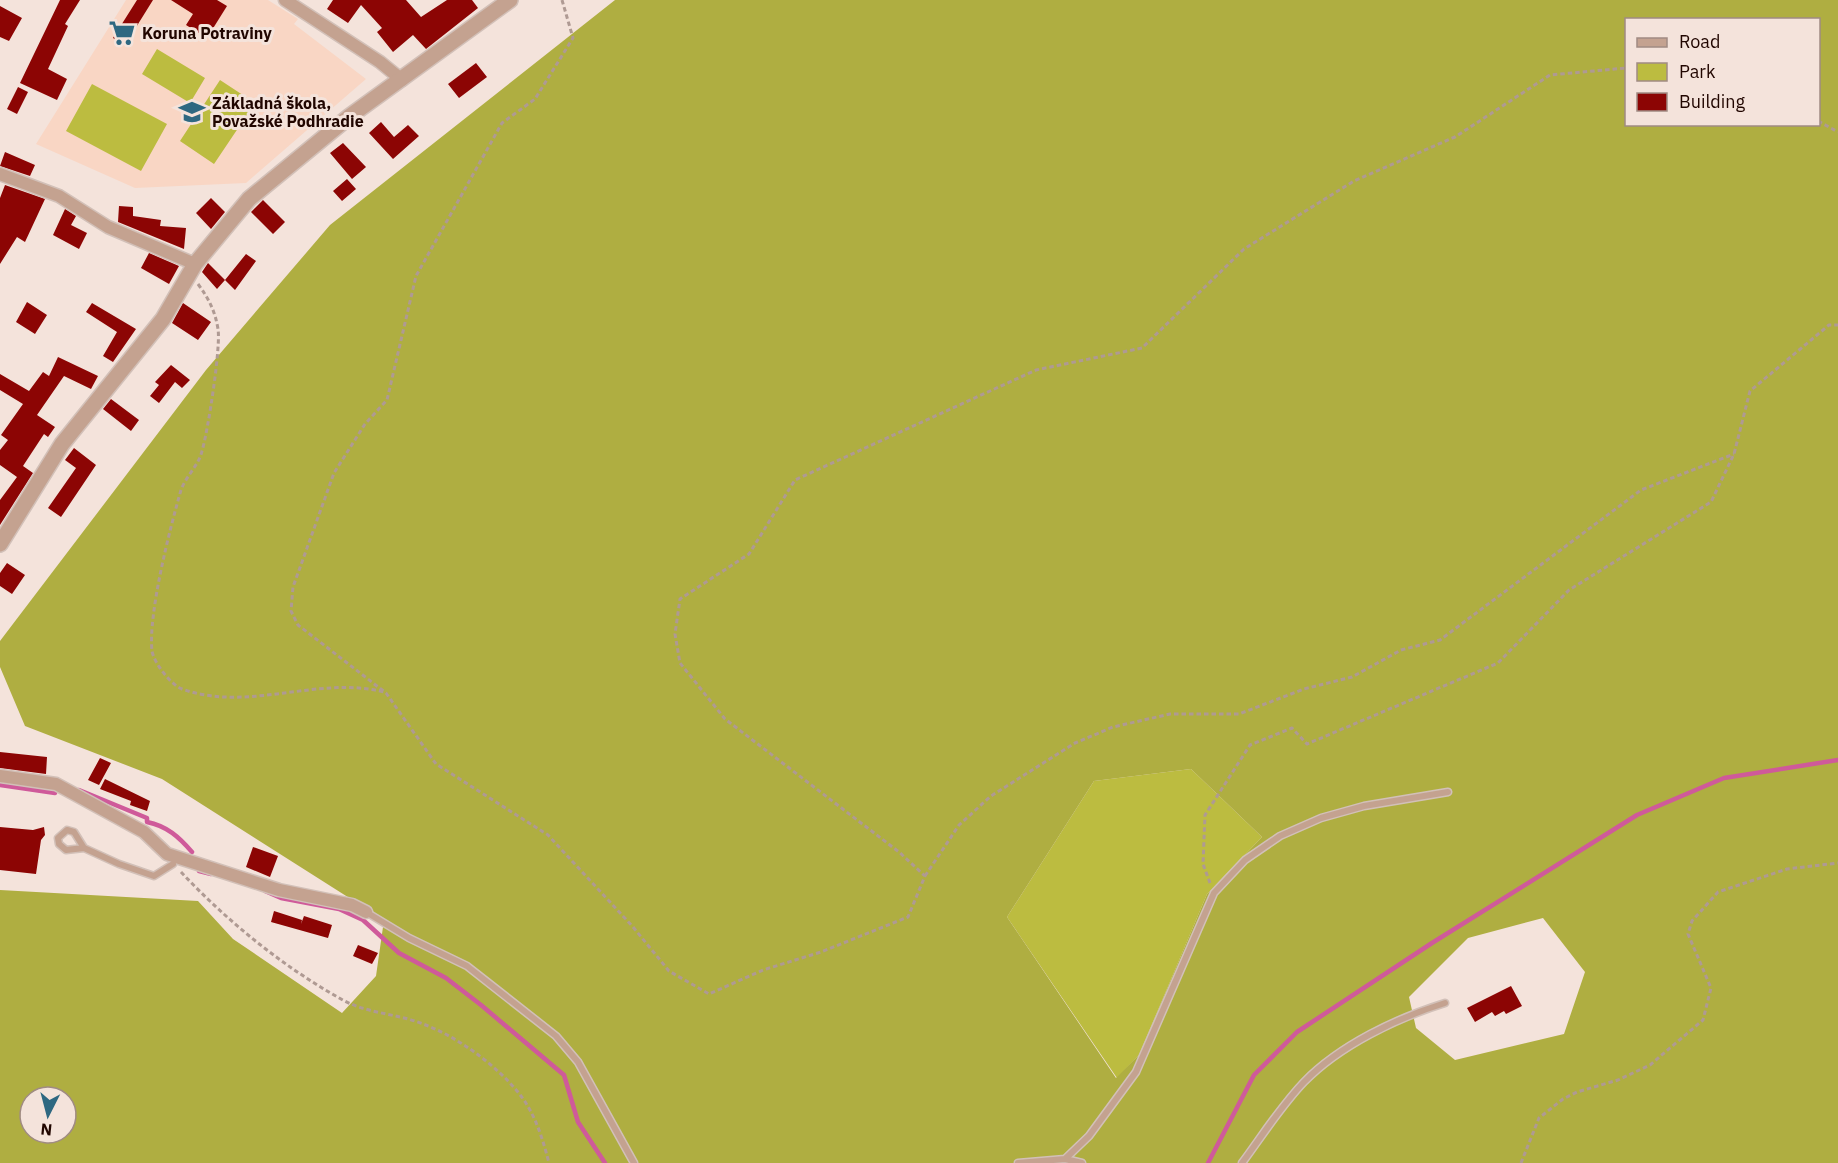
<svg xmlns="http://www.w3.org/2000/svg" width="1838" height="1163" font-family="'IBM Plex Sans',sans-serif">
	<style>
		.built { fill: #f9d6c4 }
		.green { fill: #bcbc40 }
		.forest { fill: #afae41; fill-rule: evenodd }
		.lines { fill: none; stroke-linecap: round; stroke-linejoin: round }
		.stream { stroke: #cf5a9a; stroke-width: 4.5 }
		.building { fill: #8c0504 }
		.service-casing { stroke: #d2c0b8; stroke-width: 9 }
		.minor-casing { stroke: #d2c0b8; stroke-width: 15 }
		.tertiary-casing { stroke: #d2c0b8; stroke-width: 18 }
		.path { stroke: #af9a93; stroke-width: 3; stroke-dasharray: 4.5 3; stroke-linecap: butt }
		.service { stroke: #c4a290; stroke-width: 6 }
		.minor { stroke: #c4a290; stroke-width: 12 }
		.tertiary { stroke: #c4a290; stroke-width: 15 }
		.labels { text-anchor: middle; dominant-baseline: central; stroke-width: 6; stroke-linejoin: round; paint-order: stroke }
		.poi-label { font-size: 16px; font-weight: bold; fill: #210600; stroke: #f4e3db; text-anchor: start }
	</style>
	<rect width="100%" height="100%" fill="#f4e3db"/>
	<path class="built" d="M126,0H268L298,19L294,24L366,79L246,183L135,188L36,144Z"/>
	<path class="green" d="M157,49L205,78L190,103L142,74Z
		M220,80L255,103L214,164L180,141Z
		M92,84L167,124L141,171L66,131Z
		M1191,769L1262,837L1207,894L1139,1055L1117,1078L1007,917L1094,781Z"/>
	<path class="forest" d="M615,0H1838V1163H0V890L198,901L233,939L342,1013L376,976L384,920L162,779L25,726L0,667V641L206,370L330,225ZM1626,20H1818V124H1626ZM1191,769L1262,837L1207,894L1139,1055L1116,1078L1007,917L1094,781ZM1543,918L1585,972L1564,1034L1455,1060L1416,1028L1409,997L1468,938ZM30,1097H66V1133H30Z"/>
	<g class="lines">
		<path class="stream" d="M0,785L55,793
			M79,790L147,818V822C167,826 179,837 192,852
			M199,871L211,874
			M265,891L281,898L339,909L363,920L399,953L446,978L481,1005L564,1075L578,1122L605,1163
			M1208,1163L1254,1075L1297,1032L1432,943L1637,815L1724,778L1838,760"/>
	</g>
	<path class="building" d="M60,0H80L65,24L68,26L48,69L67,79L57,100L20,83Z
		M137,0H153L125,45L113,38Z
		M171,0H217L227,6L207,38L186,25L193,14Z
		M333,0H406L421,17L447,0H472L478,8L426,49L413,35L393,52L377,32L382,28L361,5L348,23L327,9Z
		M0,6L22,18L9,41L0,37Z
		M476,63L487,77L459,98L448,84Z
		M18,87L28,92L17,114L7,109Z
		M381,122L394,137L408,125L419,136L393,159L369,133Z
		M343,143L366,167L352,179L330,153Z
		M5,152L35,165L30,176L0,166Z
		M347,179L356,189L342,201L333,191Z
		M5,185L45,199L25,242L17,237L0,264V198Z
		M211,198L225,212L211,229L196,213Z
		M263,200L285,222L273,234L251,212Z
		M119,206L133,207V216L161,220L160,226L186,228L184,249L118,222Z
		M65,209L76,216L71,225L87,233L79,249L53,235Z
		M149,253L179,266L169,284L141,268Z
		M246,254L256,261L235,290L225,280Z
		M208,263L225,280L217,289L202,272Z
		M27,302L47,315L35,334L16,322Z
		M92,303L136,329L113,362L103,356L117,332L86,312Z
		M183,303L211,322L198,340L172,323Z
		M58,357L98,376L91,389L64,376L37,415L55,427L48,437L44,434L23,466L33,473L0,525V500L17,477L0,465V450L8,440L1,435L23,404L0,390V374L29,391L43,372L49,376Z
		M171,365L190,380L182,388L175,382L159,403L150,396L159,385L155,382Z
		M111,399L139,420L131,431L103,409Z
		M74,448L96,465L61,517L48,508L76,468L65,460Z
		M7,563L25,575L12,594L0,586V573Z
		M0,752L47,757L46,774L0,768Z
		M100,758L111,763L99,785L88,780Z
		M105,779L150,801L147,811L130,805L131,801L100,789Z
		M0,827L33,830L44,827L45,835L41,840L36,874L0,870Z
		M253,847L278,856L270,877L246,867Z
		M274,911L302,920L301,924L304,916L332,925L328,938L271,922Z
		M358,945L378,953L372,964L353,956Z
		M1511,986L1522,1006L1506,1014L1504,1011L1495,1016L1492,1012L1475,1022L1467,1008Z"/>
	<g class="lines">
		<g class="service-casing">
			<path id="service" d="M84,848L74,832L67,830L58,838L59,844L66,850L84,848L119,864L154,876L173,864
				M366,912L409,938L467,966L556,1036L578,1062L634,1163
				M1065,1159L1082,1163
				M1018,1163L1065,1159L1089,1136L1136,1072L1214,893L1245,860L1280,836L1321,818L1364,806L1448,792
				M1242,1163C1262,1136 1281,1106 1304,1082C1340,1045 1397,1018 1445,1003"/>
		</g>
		<g class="minor-casing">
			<path id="minor" d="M285,0L380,62L402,80
				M0,174L59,196L108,227L195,264
				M0,776L56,784L144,832L167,854L279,890L352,905L366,912"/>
		</g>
		<g class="tertiary-casing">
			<path id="tertiary" d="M0,544L62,444L163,319L195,264L249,199L350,116L510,0"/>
		</g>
		<path class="path" d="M562,0L573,38L535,99L502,123L416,276L387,400L365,424L334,473L293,587L291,611L298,625L386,693L436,764L548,835L633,927L669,971L709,994L763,970L821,952L908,917L925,876L899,852L725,719L680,663L675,634L680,599L749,554L795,480L1036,370L1142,348L1244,249L1354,181L1455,137L1550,75L1626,68
			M1818,121L1838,132
			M198,284C209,299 215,311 218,329C221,347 208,431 202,451C199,465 186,476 181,490C170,528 148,614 152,651C154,663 171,685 182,689C249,713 318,675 384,692
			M181,872C227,921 282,966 341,999C367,1014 396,1013 423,1024C458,1037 498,1066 521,1096C536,1116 543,1140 549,1163
			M925,876L959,825L991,796L1075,743L1113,727L1170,714H1239L1304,689L1352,677L1401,650L1440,640L1641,490L1734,454
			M1210,883L1203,864L1205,815L1250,745L1292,728L1307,744L1498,663L1569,590L1711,502L1734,454L1750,391L1829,325H1838
			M1521,1163L1539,1118L1563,1099L1577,1092L1618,1080L1650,1065L1703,1020L1711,988L1688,934L1692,921L1718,892L1787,869L1838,863"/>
		<use href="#service" class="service"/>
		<use href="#minor" class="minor"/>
		<use href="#tertiary" class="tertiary"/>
	</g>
	<defs>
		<g id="supermarket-bare" transform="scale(2.07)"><path d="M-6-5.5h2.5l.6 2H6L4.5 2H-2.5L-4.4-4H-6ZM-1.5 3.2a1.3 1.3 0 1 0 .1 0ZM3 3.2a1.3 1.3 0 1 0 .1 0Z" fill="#2e6881" stroke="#f4e3db" stroke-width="2.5" paint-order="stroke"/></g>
		<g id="school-bare" transform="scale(2.07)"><path d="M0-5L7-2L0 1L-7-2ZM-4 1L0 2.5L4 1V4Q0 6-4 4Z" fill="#2e6881" stroke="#f4e3db" stroke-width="2.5" paint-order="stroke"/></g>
	</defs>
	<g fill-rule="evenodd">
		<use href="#supermarket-bare" x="122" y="33"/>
		<use href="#school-bare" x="192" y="112"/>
	</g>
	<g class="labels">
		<g class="poi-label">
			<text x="142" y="33">Koruna Potraviny</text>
			<text x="212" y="103">Základná škola,<tspan x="212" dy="18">Považské Podhradie</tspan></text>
		</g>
	</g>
	<rect x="1625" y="18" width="195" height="108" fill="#f4e3db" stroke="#a08b83" stroke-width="1.5"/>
	<rect x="1637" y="38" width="30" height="9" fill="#c4a290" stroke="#a08b83" stroke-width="1.5"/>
	<text x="1679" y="48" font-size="18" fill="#210600">Road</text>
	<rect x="1637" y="63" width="30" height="18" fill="#bcbc40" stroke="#a08b83" stroke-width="1.5"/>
	<text x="1679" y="78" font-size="18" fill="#210600">Park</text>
	<rect x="1637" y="93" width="30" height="18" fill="#8c0504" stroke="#a08b83" stroke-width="1.5"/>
	<text x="1679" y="108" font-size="18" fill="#210600">Building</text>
	<g transform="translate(48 1115) rotate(186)"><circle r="28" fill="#f4e3db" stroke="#a08b83" stroke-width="1.5"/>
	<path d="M0-4.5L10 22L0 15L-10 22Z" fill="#2e6881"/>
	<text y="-9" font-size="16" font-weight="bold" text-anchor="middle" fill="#210600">N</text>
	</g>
</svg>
